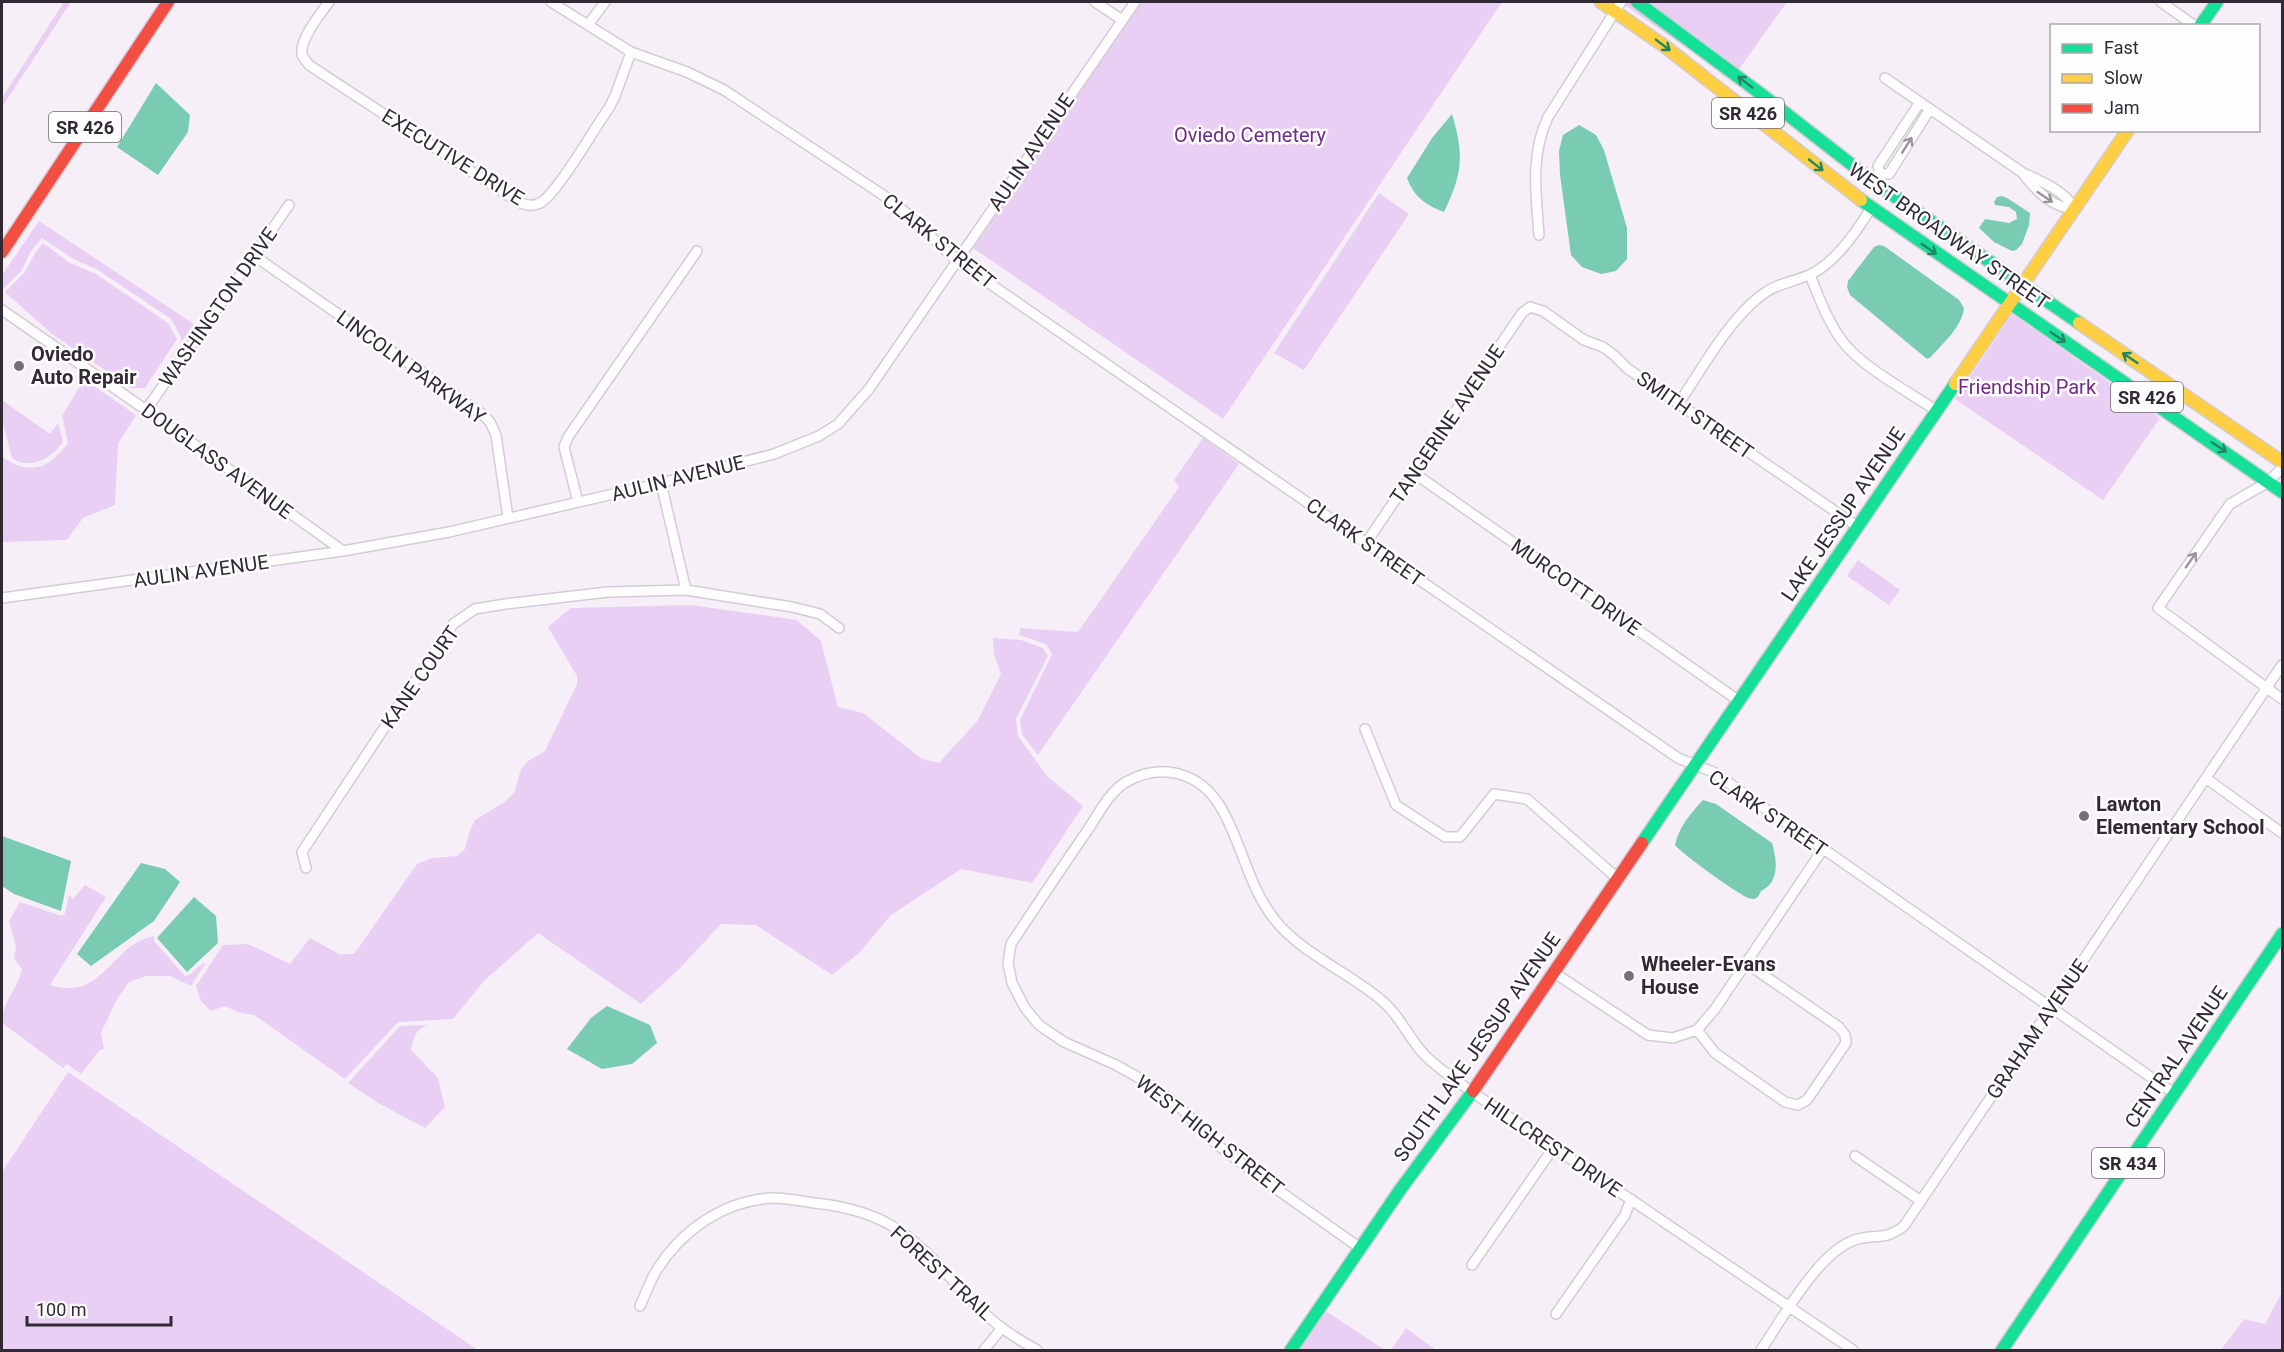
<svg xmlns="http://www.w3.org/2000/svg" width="2284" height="1352" font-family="Roboto,sans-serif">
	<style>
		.green { fill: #eacff5 }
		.water { fill: #79cbb1 }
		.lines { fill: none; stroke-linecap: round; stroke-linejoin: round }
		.street-casing { stroke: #d3ccd5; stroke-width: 12 }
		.fast-casing { stroke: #d3ccd5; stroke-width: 15 }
		.slow-casing { stroke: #d3ccd5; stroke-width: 15 }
		.jam-casing { stroke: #d3ccd5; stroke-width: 15 }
		.street { stroke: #fefdfe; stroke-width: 9 }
		.fast { stroke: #16e098; stroke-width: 12 }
		.slow { stroke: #ffcf43; stroke-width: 12 }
		.jam { stroke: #f24e42; stroke-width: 12 }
		.oneway { stroke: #248566 }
		.oneway2 { stroke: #98949a }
		.poi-dot { fill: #766f79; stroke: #fdfdfd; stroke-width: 2 }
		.labels { text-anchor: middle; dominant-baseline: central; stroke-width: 5; stroke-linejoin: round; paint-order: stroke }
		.shield { fill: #fdfdfd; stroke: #6e6971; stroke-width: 1.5 }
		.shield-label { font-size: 18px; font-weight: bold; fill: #312a35 }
		.park-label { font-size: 20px; fill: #6e2c86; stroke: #fdfdfd }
		.street-label { font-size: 20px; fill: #312a35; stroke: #fdfdfd }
		.poi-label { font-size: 20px; font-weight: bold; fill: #312a35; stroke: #fdfdfd; text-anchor: start }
	</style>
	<rect width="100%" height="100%" fill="#f6eff8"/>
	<path class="green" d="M64,2H71L2,107V98Z
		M1142,2H1502L1223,419L973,248Z
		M1620,2H1787L1732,79Z
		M1379,193L1409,214L1304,370L1274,353Z
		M39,221L194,324L154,382L181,342V337L171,319L98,270L72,258L42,238L31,251L22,270L2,290V275Z
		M43,243L70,263L96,274L168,323L177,339L145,388H131L52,334L5,292L25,272L35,253Z
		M2012,314L2160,418L2103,500L1955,399Z
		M84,379L136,415L118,444L115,505L83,518L67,540L2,542V457C31,476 48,469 68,443L62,416Z
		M2,400L50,434L58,423L63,442C51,458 32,471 12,458L2,420Z
		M1203,438L1239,464L1038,755L1022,734L1020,720L1052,654L1046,644L1019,635L1020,628L1078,632L1179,487L1174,480Z
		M1858,560L1900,590L1889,605L1847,576Z
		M690,605L797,620L821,641L838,707L863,713L922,759L939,763L978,720L1001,674L994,654L993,638L1021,640L1043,648L1048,656L1016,719L1018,736L1048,777L1083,806L1032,883L961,869L891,915L860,952L832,975L756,925L721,924L680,968L641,1004L538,933L484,981L453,1019L398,1022L345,1079L254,1015L240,1013L225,1006L211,1011L201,1001L196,986L223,945L248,944L290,964L310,938L339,954H354L417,864L432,858L457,856L465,849L469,833L475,820L506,801L514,793L521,769L528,761L545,751L577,684V676L548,627L571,608Z
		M85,885L106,897L50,985C104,1002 110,944 154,936V941L185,976C194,975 197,964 206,963L191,986L170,976H147L129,982L117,999L101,1033L104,1049L100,1050L81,1074L67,1064L63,1068L2,1023C1,1004 18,988 22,969L14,959L16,946L9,921L20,902L62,916L65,913L69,895L73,899Z
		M428,1025C416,1028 413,1039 411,1050L438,1078L445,1107L425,1128L380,1104L348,1083L400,1026Z
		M68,1072L478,1350H2V1172Z
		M2282,1292V1350H2221L2244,1319L2265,1324Z
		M1324,1310L1385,1350H1297Z
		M1406,1328L1436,1350H1391Z"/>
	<path class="water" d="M156,83L190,115L188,132L158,175L117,147Z
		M1452,114C1464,155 1463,173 1444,212C1426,205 1414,197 1407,178L1432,138Z
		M1579,125L1596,135L1604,150L1627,228V259L1616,271L1601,274L1582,267L1571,255L1560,175L1559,151L1563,135Z
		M2002,196L2007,198L2030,213L2029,225L2022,244L2016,250L2012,251L1994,242L1979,228L1985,219L2009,223L2017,219L2016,212L2009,207L1995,205L1994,202L1997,197Z
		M1879,245L1884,246L1959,300L1964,308C1962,327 1943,343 1931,357L1927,359L1850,295L1847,287L1848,281L1874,247Z
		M1703,800L1716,804L1772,843C1777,860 1780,882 1761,891L1758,897C1754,899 1755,900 1749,898C1740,896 1681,853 1675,845C1679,827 1690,814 1703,800Z
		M2,836L71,861L61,911L14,894L2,886Z
		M141,863L165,869L180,882L154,921L91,966L77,954Z
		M194,897L216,916L218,943L187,972L157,938Z
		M607,1006L650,1025L657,1043L632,1064L602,1069L567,1049L591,1018Z"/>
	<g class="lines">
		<g class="street-casing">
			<path id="street" d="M329,2C321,13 296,43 303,57C305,60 307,62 309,65L518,202C525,205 533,207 540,203C557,194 595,127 609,108L615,96L631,52
				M551,2L631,52L687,72L724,90L889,199L906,213L957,261L1678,758L1713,772L2175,1094
				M1095,2L1122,20
				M2161,2L2195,26
				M588,25L605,2
				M1885,78L2023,173C2041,181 2065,191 2075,209
				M1880,174L1878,166L1920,102
				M2024,175C2037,192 2053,208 2075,209
				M1874,182L1880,174H1889L1930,109
				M1539,235C1536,194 1530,155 1548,117L1621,2
				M253,255L482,414L490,422L496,435L508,518
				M1810,275C1819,298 1828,322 1843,342C1862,367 1909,392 1937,411
				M2,310L146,410L343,551
				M1678,404C1703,368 1725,325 1759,297C1776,283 1791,283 1809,275C1835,264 1857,231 1871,208
				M146,410L289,205
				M2282,468L2268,482L2230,504L2158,608L2282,699
				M1414,473L1739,701
				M661,483L686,590
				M578,502L564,447L568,437L697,251
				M1366,543L1522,313L1530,307L1543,311L1584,340L1603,347L1615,356L1628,369L1858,527
				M2,598L343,551L449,532L661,483L774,454L819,436L838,424L869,389L1135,2
				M1365,729L1396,805L1445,837H1460L1494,794L1527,799L1617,878
				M2207,779L2282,833
				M306,868L302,852L453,624L475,609L505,604L608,592L686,590L792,607L820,614L839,628
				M1553,972L1648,1035L1673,1038L1697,1030L1715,1009L1823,849
				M1697,1030L1715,1053L1785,1102L1798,1105L1807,1100L1846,1043L1845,1035L1839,1027L1746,963
				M1855,1156L1921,1201
				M1360,1248L1261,1178L1215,1143L1178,1105L1150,1084L1116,1065L1064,1042L1039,1025L1025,1008L1012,983L1008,963L1011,944C1036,906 1061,869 1087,831C1098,815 1109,792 1126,782C1161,762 1199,772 1220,806C1242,842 1248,887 1275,920C1301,953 1348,972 1380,999C1398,1013 1407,1035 1422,1052C1436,1068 1455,1079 1472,1092L1853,1350
				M1472,1265L1554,1147
				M640,1306C645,1295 649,1284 655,1273C680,1231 724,1200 773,1198C787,1198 801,1201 814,1203C845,1206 874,1213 900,1231C931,1252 954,1284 981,1310C997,1326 1017,1339 1037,1350
				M1556,1314L1625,1215L1631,1199
				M984,1350L1002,1328
				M1761,1350C1782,1319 1817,1255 1852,1241C1873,1232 1882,1243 1904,1226L2282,665"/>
		</g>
		<g class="fast-casing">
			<path id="fast" d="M1637,2L1761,94L1874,182L2079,323
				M2200,26L2217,2
				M1861,200L2282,492
				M1642,843L1955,384
				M1291,1350L1400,1190L1473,1091
				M2002,1350L2282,934"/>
		</g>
		<g class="slow-casing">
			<path id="slow" d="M1601,2L1663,45L1861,200
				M2079,323L2282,462
				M1955,384L2128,130"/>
		</g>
		<g class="jam-casing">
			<path id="jam" d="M2,252L168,2
				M1473,1091L1642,843"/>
		</g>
		<use href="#street" class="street"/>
		<use href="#fast" class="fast"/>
		<use href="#slow" class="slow"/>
		<use href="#jam" class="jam"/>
	</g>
	<defs><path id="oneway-shaft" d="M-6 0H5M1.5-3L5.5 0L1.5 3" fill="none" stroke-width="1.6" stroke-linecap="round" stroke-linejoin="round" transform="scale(1.5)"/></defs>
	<g class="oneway">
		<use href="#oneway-shaft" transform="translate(1663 45) rotate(37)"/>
		<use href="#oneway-shaft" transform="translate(1745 82) rotate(-143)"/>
		<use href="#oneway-shaft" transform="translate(1816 165) rotate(38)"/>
		<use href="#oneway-shaft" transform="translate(1929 249) rotate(35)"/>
		<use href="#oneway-shaft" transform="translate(2058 337) rotate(34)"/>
		<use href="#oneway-shaft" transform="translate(2130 358) rotate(-146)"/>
		<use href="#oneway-shaft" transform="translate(2219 447) rotate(34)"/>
	</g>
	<g class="oneway2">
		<use href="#oneway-shaft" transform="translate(1907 145) rotate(-58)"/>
		<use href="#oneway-shaft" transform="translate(2045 197) rotate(34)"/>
		<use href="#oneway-shaft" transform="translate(2191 560) rotate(-55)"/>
	</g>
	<g class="poi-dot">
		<circle cx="19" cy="366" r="6"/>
		<circle cx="2084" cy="816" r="6"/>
		<circle cx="1629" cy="976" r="6"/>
	</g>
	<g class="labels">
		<g class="shield">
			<rect x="1712" y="98" width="72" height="30" rx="4.5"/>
			<rect x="49" y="112" width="72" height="30" rx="4.5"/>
			<rect x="2111" y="382" width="72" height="30" rx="4.5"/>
			<rect x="2092" y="1148" width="72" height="30" rx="4.5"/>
		</g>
		<g class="shield-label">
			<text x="1748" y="113">SR 426</text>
			<text x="85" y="127">SR 426</text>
			<text x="2147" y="397">SR 426</text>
			<text x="2128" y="1163">SR 434</text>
		</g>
		<g class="park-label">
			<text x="1250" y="135">Oviedo Cemetery</text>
			<text x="2027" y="387">Friendship Park</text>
		</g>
		<g class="street-label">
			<text transform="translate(1031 152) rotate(-56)">AULIN AVENUE</text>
			<text transform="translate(453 157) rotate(32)">EXECUTIVE DRIVE</text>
			<text transform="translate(1949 236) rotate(35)">WEST BROADWAY STREET</text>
			<text transform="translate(939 241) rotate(39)">CLARK STREET</text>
			<text transform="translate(218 307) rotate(-55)">WASHINGTON DRIVE</text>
			<text transform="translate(411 367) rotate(36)">LINCOLN PARKWAY</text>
			<text transform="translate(1695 415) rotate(35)">SMITH STREET</text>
			<text transform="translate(1447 424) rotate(-56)">TANGERINE AVENUE</text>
			<text transform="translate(217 461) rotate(36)">DOUGLASS AVENUE</text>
			<text transform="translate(678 478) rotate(-14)">AULIN AVENUE</text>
			<text transform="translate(1843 514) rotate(-56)">LAKE JESSUP AVENUE</text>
			<text transform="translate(1365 542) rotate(35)">CLARK STREET</text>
			<text transform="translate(201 571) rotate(-8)">AULIN AVENUE</text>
			<text transform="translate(1576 587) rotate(35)">MURCOTT DRIVE</text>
			<text transform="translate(420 677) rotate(-55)">KANE COURT</text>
			<text transform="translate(1768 813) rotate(34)">CLARK STREET</text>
			<text transform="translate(2037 1029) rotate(-56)">GRAHAM AVENUE</text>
			<text transform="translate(1477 1047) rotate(-55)">SOUTH LAKE JESSUP AVENUE</text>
			<text transform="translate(2176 1057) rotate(-56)">CENTRAL AVENUE</text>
			<text transform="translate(1210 1135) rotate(38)">WEST HIGH STREET</text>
			<text transform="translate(1553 1147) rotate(34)">HILLCREST DRIVE</text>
			<text transform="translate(942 1273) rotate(42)">FOREST TRAIL</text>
		</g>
		<g class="poi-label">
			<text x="31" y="354">Oviedo<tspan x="31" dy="23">Auto Repair</tspan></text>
			<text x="2096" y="804">Lawton<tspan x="2096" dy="23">Elementary School</tspan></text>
			<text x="1641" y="964">Wheeler-Evans<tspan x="1641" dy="23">House</tspan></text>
		</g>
	</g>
	<rect width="2284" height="1352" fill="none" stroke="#312a35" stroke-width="6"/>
	<rect x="2050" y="24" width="210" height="108" fill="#fdfdfd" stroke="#aba9ad" stroke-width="1.5"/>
	<rect x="2062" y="44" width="30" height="9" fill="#16e098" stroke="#aba9ad" stroke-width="1.5"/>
	<text x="2104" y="54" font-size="18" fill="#312a35">Fast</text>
	<rect x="2062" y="74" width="30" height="9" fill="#ffcf43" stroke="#aba9ad" stroke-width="1.5"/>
	<text x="2104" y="84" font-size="18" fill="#312a35">Slow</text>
	<rect x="2062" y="104" width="30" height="9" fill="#f24e42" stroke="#aba9ad" stroke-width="1.5"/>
	<text x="2104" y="114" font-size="18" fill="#312a35">Jam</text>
	<path d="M27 1316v9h144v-9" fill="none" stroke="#312a35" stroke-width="3"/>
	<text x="36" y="1316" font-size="18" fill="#312a35" stroke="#fdfdfd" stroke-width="4.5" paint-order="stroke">100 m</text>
</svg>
